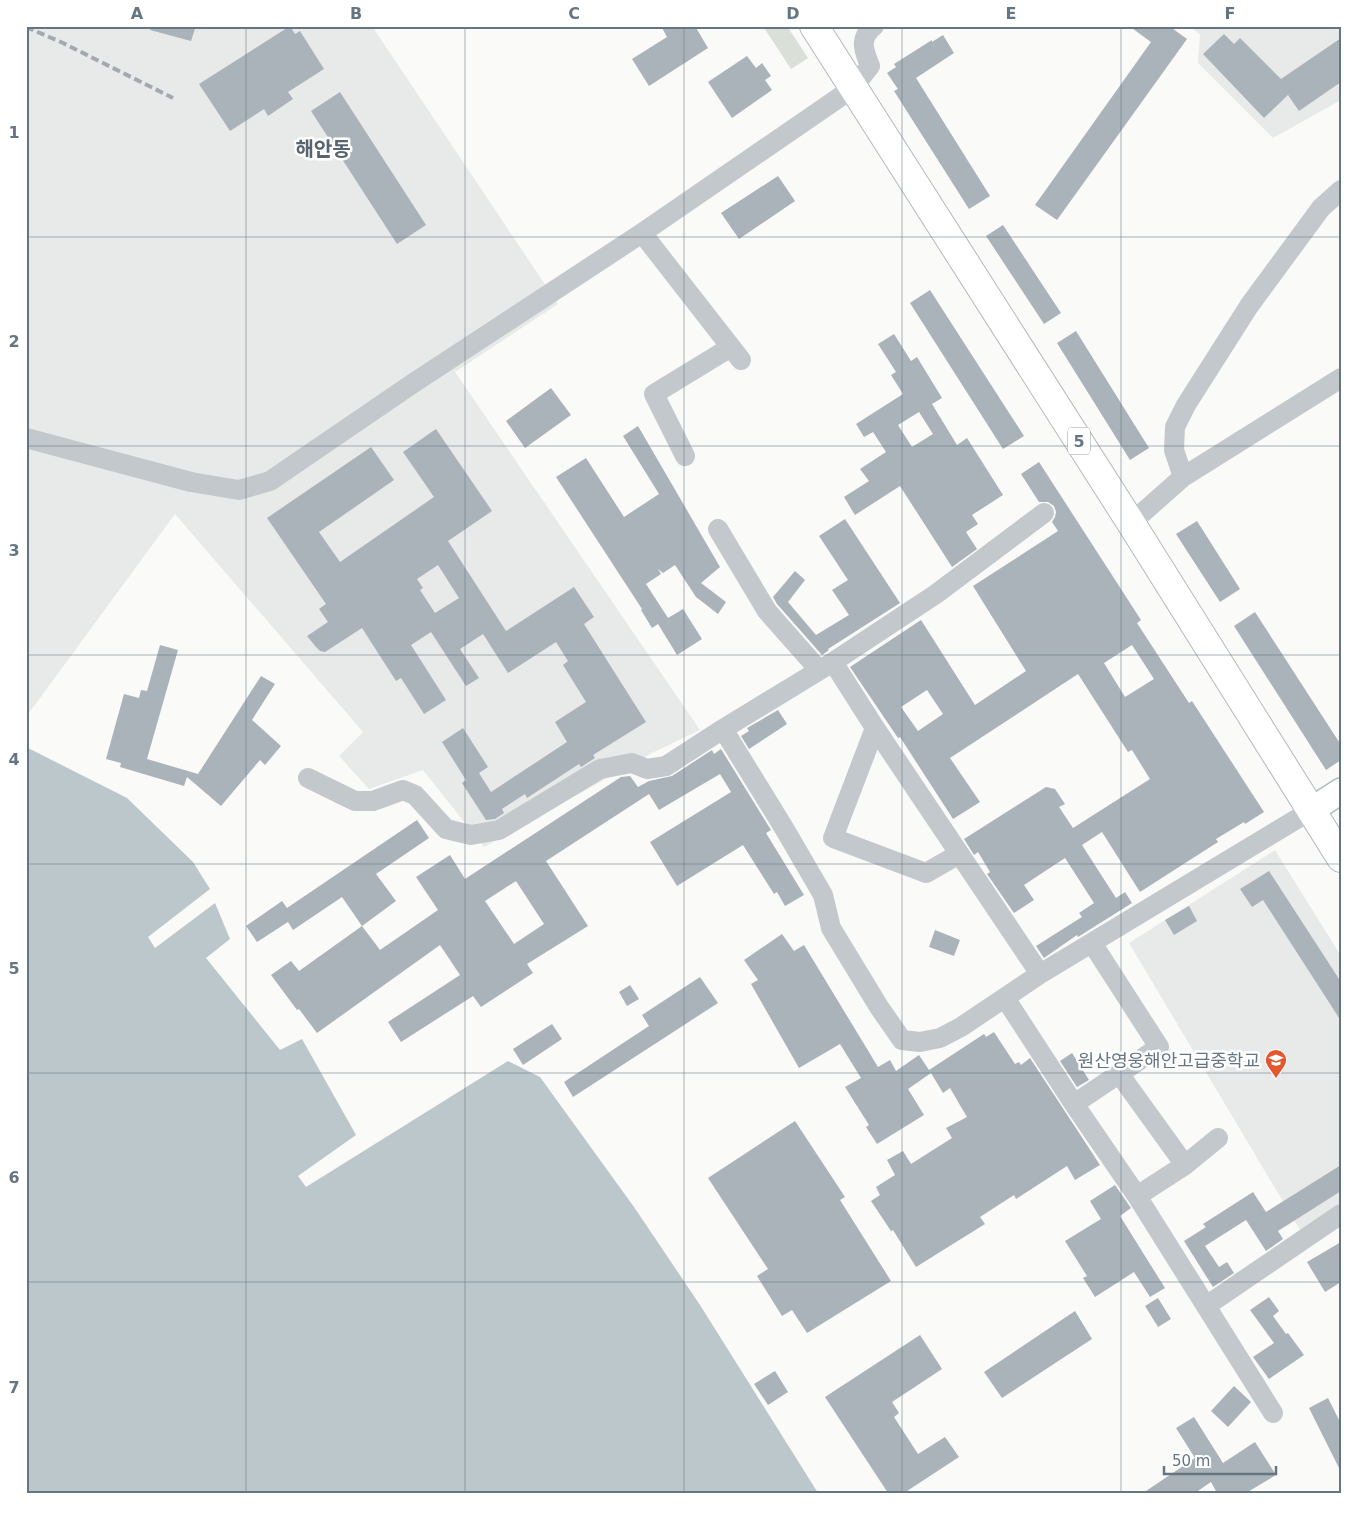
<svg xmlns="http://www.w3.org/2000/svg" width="1367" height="1519" font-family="'DejaVu Sans','Noto Sans KR',sans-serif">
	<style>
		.built { fill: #e8e9e9 }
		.green { fill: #dadfd7 }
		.water { fill: #bbc7cb }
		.building { fill: #aab3b9; fill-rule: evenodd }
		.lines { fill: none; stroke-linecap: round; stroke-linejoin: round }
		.major-casing { stroke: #b5babe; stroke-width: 28 }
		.highway-casing { stroke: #b4b9bd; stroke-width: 30 }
		.minor { stroke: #c3c8cc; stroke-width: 20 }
		.major { stroke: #fff; stroke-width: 25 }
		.highway { stroke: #fff; stroke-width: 28 }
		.rail { stroke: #a2aab0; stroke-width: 4; stroke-dasharray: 8 4; stroke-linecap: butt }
		.grid { fill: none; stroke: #657683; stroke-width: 1; stroke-opacity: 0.55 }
		.labels { text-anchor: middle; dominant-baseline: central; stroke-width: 5; stroke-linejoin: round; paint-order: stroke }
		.shield { fill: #fff; stroke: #939fa8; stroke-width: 1 }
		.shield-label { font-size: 16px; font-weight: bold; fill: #657683 }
		.poi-label { font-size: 18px; fill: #657683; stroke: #fff; text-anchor: end }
		.quarter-label { font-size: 20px; font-weight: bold; fill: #57646e; stroke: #fff }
		.neatline { fill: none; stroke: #657683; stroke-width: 2 }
		.grid-label { font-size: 16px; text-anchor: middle; font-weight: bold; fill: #657683 }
	</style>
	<rect width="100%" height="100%" fill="#fafaf8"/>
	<path class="built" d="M26,26H372L558,304L455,372L700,730L652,753L484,847L423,770L369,789L339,756L363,732L175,514L26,717Z
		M1190,26H1341V100L1273,138L1198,63L1200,35Z
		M1275,850L1341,956V1203L1300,1230L1129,943Z"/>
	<path class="green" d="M763,26H787L808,58L791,69Z"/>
	<path class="water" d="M26,747L127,798L193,862L210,889L148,937L155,948L215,903L230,939L206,958L280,1050L302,1039L356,1135L298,1176L306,1187L508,1061L540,1077L634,1207L700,1305L818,1493H26Z"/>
	<path class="building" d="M151,26H196L191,41L150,30Z
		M290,26L295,34L300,31L324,69L288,92L293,99L268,116L264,109L230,131L199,84Z
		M661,26H695L708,48L649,86L632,59L667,37Z
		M1129,26H1169L1187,39L1057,220L1035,205L1151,42Z
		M1224,34L1234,44L1240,38L1281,79L1341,38V82L1299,111L1288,95L1264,118L1203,54Z
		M943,35L954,53L916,78L990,196L969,209L894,91L898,89L887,73L896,67L894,64L932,40V42Z
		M747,56L756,68L762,63L771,76L765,80L772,90L732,118L708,82Z
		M340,92L426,225L397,244L311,111Z
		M778,176L795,201L739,239L721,213Z
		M1003,225L1061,313L1044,324L986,236Z
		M930,290L1024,436L1003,449L910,303Z
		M1076,331L1149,448L1130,460L1057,343Z
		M894,334L911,361L917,357L942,398L932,404L957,445L967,438L1003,495L972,515L978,524L966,532L977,549L952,567L900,486L855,515L844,497L869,481L860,469L886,452L873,432L864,437L856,424L903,394L891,375L896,372L878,344ZM919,412L933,434L912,447L898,425Z
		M551,388L571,415L525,448L506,421Z
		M638,426L720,567L701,583L726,602L718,614L696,597L675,565L663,573L658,569L661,574L646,584L668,618L683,609L702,639L677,655L658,624L652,628L641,610L642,609L556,477L586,458L624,517L659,494L623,436Z
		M436,429L492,511L448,541L506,631L574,587L594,617L584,624L646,722L593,755L595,758L581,767L579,764L527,798L525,794L502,809L504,813L495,819L486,820L462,783L466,780L442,742L463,728L488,767L479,773L491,792L567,742L555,722L586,702L563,665L568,661L556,642L508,673L483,634L460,649L479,678L466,686L431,632L411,645L446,700L424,714L401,678L396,681L362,628L325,652L320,651L316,647L307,636L328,622L319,609L326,604L267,518L371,447L394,480L319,532L340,562L434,497L403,452ZM438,565L459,598L435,613L420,590L423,588L417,579Z
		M1039,462L1141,620L1137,623L1189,703L1192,701L1264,812L1245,824L1244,822L1216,839L1218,842L1140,892L1102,832L1082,845L1116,898L1125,892L1132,903L1078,937L1077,935L1044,958L1036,946L1082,917L1079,913L1094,903L1065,858L1024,885L1034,900L1014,913L987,874L990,872L978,852L974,855L964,839L1046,787L1055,789L1065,804L1059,807L1073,828L1150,779L1132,750L1128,752L1078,674L950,758L980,802L953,819L900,737L898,738L850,667L921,620L975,705L1026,671L973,586L1058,531L1052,522L1055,517L1056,512L1054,506L1048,502H1039L1021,474ZM1132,645L1154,679L1125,697L1104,663ZM927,690L943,714L918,731L901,707Z
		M845,519L900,603L828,649L829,650L822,655L777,604L773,597L795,571L805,580L788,602L816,635L849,615L832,590L848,580L819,536Z
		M1197,521L1240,589L1220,602L1176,534Z
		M1255,612L1341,745V760L1326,770L1234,626Z
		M160,645L178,650L147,759L198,774L261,676L275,684L252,720L281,746L265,765L260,760L221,806L187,777L184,786L120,767L121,763L106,759L124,694L139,698L141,690L147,691Z
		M778,710L787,724L749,749L741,736L749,731L747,728Z
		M721,749L771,830L766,833L804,895L785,906L777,892L774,894L743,845L677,886L650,842L731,792L720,774L659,810L649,794L546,861L588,926L527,964L533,973L481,1007L473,996L401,1042L388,1022L460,975L440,945L317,1033L299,1009L297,1010L271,975L291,961L299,971L362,926L380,950L438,910L416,877L450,855L465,879L621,777L630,776L638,787L649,781L672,776L712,750L714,754ZM516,881L544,924L514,944L485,901Z
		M417,820L429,838L376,874L396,901L362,926L342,897L293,930L288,922L257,942L246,926L282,901L287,908Z
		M1269,871L1341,982V1021L1263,900L1252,907L1240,889Z
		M1189,906L1197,921L1174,935L1165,920Z
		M935,930L960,940L954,956L929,947Z
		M782,934L794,951L804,945L878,1067L890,1060L896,1071L919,1055L929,1070L984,1034L986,1037L994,1032L1015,1064L1019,1062L1021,1065L1030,1058L1100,1165L1075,1180L1067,1166L1016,1199L1014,1195L980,1217L985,1224L916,1267L893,1230L891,1231L871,1201L880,1195L876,1187L895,1175L887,1160L903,1151L911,1164L952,1138L946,1128L967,1117L950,1088L943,1093L931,1073L908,1089L924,1115L877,1144L866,1127L869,1125L845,1087L861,1078L840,1044L799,1068L751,984L758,980L744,960Z
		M700,977L718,1003L573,1097L564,1082L649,1026L642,1015Z
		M630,985L639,999L627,1006L619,992Z
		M552,1024L562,1039L523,1065L513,1049Z
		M1072,1053L1089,1080L1077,1087L1060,1061Z
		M795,1121L845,1197L840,1200L891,1281L807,1333L792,1310L782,1316L757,1276L768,1269L708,1178Z
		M1341,1165V1191L1278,1231L1283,1239L1266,1251L1246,1220L1205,1246L1219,1267L1227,1262L1234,1273L1213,1287L1184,1241L1206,1227L1203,1224L1253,1192L1266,1212Z
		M1115,1185L1131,1208L1120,1216L1165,1288L1150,1297L1134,1272L1095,1297L1083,1278L1087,1276L1065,1241L1101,1219L1090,1201Z
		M1341,1242V1282L1325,1292L1307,1262Z
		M1269,1297L1279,1311L1273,1316L1286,1334L1288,1333L1304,1355L1269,1379L1253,1357L1274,1343L1250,1310Z
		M1158,1298L1171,1319L1158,1327L1145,1306Z
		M1075,1311L1092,1339L1002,1398L984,1372Z
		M920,1335L942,1369L892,1402L899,1413L894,1417L918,1454L945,1437L959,1457L904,1493H888L825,1397Z
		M775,1371L788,1392L768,1405L754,1384Z
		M1234,1386L1251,1402L1228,1427L1211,1411Z
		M1328,1398L1341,1424V1472L1309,1408Z
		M1194,1417L1223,1463L1255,1442L1276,1475L1246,1493H1217L1211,1482L1195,1493H1143L1195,1458L1176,1428Z"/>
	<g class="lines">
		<g class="major-casing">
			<path id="major" d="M1310,811L1341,791"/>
		</g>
		<g class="highway-casing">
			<path id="highway" d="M814,26L1131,523L1341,858"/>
		</g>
		<path class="minor" d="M642,233L741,360
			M26,438L191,482L239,490L270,481L412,384L642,233L853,88L870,66C864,50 858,39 874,26
			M685,456L654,394L731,347
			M1183,477L1174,450L1175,427L1186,405L1249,306L1321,208L1341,190
			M1131,523L1183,477L1341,378
			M718,529L767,611L819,670
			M833,662L875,728L1040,974
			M875,728L833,838L926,873L959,854
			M723,729L784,828L823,895L831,928L879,1007L902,1040L920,1042L940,1038L961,1027L1040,974L1310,811
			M308,778L355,801H373L403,790L415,795L446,829L471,835L499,830L600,769L632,763L647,769L666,766L723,729L833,662L936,594L1044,513
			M1005,998L1074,1104L1137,1196L1273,1413
			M1120,1075L1185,1165
			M1074,1104L1159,1047L1092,943
			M1137,1196L1185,1165L1218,1138
			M1206,1306L1341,1214"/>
		<use href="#major" class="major"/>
		<use href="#highway" class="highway"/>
		<path class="rail" d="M26,27L63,43L173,98"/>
	</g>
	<path class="grid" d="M246,26V1493M465,26V1493M684,26V1493M902,26V1493M1121,26V1493M26,237H1341M26,446H1341M26,655H1341M26,864H1341M26,1073H1341M26,1282H1341"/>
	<defs>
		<g id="school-pin" transform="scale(1.125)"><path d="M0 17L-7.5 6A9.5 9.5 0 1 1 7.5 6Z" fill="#e4572e" stroke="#fff"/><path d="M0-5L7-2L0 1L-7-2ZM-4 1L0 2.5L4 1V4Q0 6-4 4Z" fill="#fff"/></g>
	</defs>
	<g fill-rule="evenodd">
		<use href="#school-pin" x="1276" y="1060"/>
	</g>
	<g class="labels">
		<rect class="shield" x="1068" y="427.5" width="22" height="27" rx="4"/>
		<g class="shield-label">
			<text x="1079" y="441">5</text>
		</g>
		<g class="poi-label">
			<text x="1260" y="1060">원산영웅해안고급중학교</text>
		</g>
		<g class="quarter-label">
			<text x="323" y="149">해안동</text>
		</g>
	</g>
	<rect width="1367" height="1519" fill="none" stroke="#ffffff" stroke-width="55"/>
	<path d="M1164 1466v8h112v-8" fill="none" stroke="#657683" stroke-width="2.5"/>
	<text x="1172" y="1466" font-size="15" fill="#657683" stroke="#ffffff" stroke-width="4" paint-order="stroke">50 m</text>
	<rect x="28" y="28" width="1312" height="1464" class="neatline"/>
	<g class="grid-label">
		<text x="137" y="19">A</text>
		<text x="356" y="19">B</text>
		<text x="574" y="19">C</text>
		<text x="793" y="19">D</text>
		<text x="1011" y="19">E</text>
		<text x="1230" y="19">F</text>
		<text x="14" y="138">1</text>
		<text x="14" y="347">2</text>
		<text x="14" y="556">3</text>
		<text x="14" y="765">4</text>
		<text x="14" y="974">5</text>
		<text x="14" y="1183">6</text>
		<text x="14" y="1393">7</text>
	</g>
</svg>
